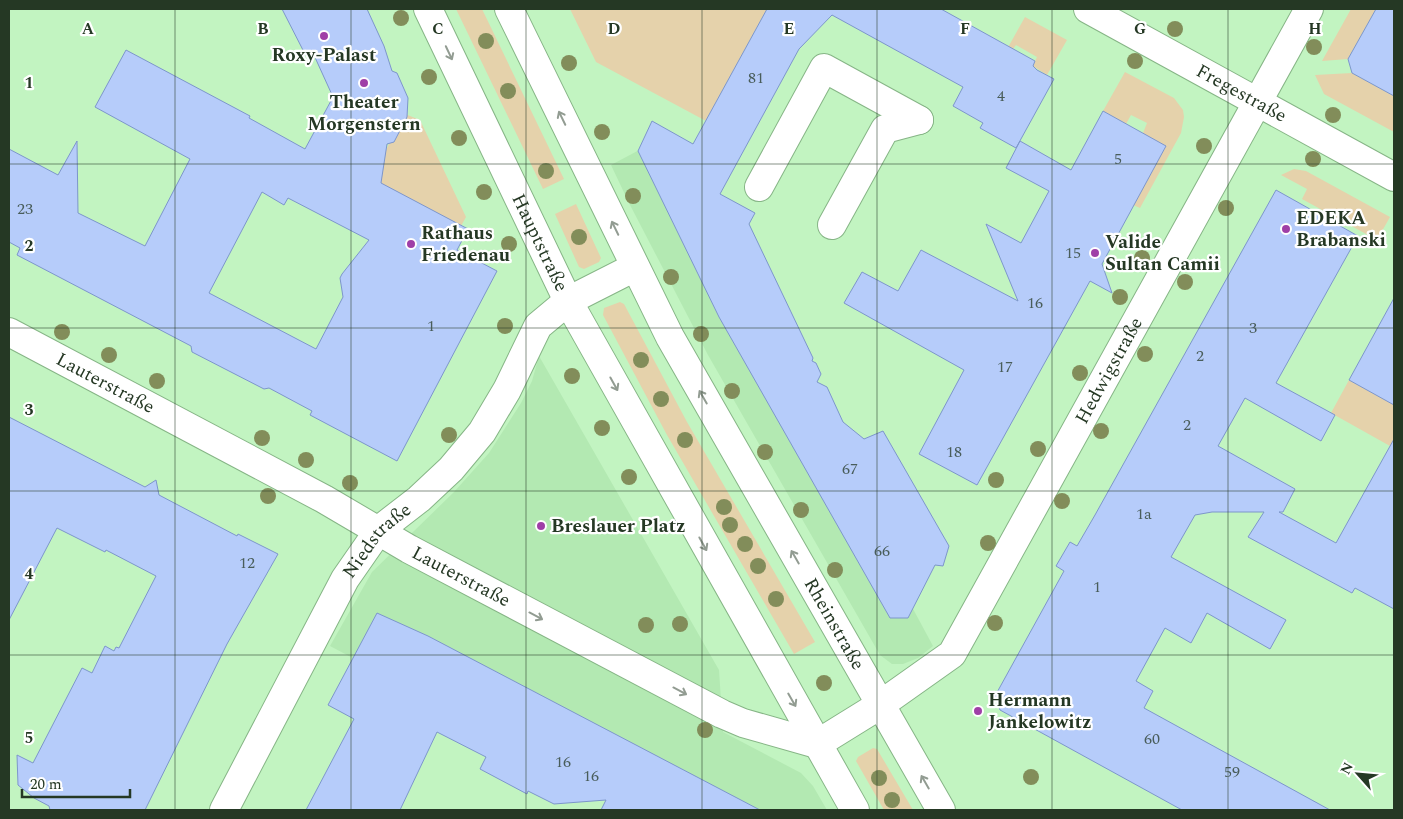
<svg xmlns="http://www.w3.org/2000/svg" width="1403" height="819" font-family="Spectral,serif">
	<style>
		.built { fill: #b3e9b2 }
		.green { fill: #e5d2ab }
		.building { fill: #b6ccfa; stroke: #7d96cb; fill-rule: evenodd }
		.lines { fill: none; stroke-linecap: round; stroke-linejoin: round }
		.minor-casing { stroke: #86b586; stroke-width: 30 }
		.minor { stroke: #fff; stroke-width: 28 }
		.tree { fill: #828d5a }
		.oneway { stroke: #929c92 }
		.grid { fill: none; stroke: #253824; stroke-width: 1; stroke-opacity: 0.55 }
		.poi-dot { fill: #9f3fa7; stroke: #fff; stroke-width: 2 }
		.labels { text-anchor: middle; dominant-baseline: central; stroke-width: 4.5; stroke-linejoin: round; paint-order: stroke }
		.number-label { font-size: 16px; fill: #495d5a }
		.poi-label { font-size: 19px; font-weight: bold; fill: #253824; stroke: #fff; text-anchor: start }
		.street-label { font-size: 19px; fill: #253824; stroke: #fff }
		.grid-label { font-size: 16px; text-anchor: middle; font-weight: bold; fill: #253824; stroke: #fff; stroke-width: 4.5; stroke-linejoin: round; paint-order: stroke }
	</style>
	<rect width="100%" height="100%" fill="#c2f4c1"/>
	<path class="built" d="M660,139L933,646L918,658L903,664H892L880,655L708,355L629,203L611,165Z
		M539,356L719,670L723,732L801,773L813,786L827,810H640L330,646L372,572L454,492L489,453L521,403L532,381Z"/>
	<path class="green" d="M456,9H482L564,179L543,189Z
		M570,9H767L706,121L596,62Z
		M1351,9H1376L1348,59L1322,61Z
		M1025,17L1067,40L1047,75L1033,66L1037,57L1016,45L1010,53L1006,51Z
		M1125,72L1174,98L1183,110L1184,117L1181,133L1140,208L1133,205L1143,133L1147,123L1131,115L1126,124L1103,111Z
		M1352,73L1394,96V132L1324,94L1315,75Z
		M405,114L420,120L466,217L461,226L371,179L385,159L384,154L390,142H394L401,123L405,121Z
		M1294,169L1306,171L1390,217L1377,240L1302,199L1307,189L1281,175Z
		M576,204L601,258L599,262L584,269L579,267L555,214Z
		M620,302L624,304L687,422L815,642L794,654L667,435L603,315L604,308Z
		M1349,380L1392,403L1394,399V459L1386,454L1390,446L1331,413Z
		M873,748L877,749L913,810H884L856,761L858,757Z"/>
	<path class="building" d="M282,9H367L384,46L392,71L397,73L408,98L407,117L394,142L387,144L381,183L468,229L457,250L497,271L397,461L310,415L312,411L269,388L264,389L192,352L191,346L17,255L20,248L9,242V149L58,175L77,141L78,213L145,246L190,159L95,107L126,50L250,116L249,118L305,149L333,97L313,53L306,56ZM262,192L284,205L288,198L369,240L342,274L340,278L343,297L316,349L209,293Z
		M767,9H941L1035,61L1033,66L1037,70L1054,79L1016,148L980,128L983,123L953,106L963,87L832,15L799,49L720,194L755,213L749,224L813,358L812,361L816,363L821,374L817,382L827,387L843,422L864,439L883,431L949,546L943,566L935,565L908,618H890L719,317L638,151L652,121L693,144Z
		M1376,9H1394V96L1352,73L1348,59Z
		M1103,111L1166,146L1102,264L1112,293L1090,281L977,485L919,454L964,370L844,303L862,272L898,291L921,250L1018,301L986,224L1021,243L1049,191L1006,168L1020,141L1071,170Z
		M1276,190L1358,236L1276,383L1335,415L1321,441L1245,398L1218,446L1295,489L1283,512H1279L1336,543L1394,439V609L1355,588L1352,593L1248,537L1264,512H1212L1195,515L1171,557L1286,620L1270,649L1207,613L1191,643L1165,628L1136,681L1153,691L1144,708L1330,810H1182L1000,710L995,696L1064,571L1056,566L1070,542L1077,546L1095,515Z
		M1394,298V405L1349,380Z
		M9,417L145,487L156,480L159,495L237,536L238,534L278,554L227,644L145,810H50L49,806L34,798L18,785L17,755L33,763L82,668L92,673L105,646L114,651L116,647L119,648L156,576L106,550L105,552L57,528L9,620Z
		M377,613L428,636L760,810H601L606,800L554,804L528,791L527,794L480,769L486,757L437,732L400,810H306L354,719L328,705Z"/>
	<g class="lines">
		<g class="minor-casing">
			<g id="minor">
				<path id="s1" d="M428,9L568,301L855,810"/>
				<path id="s2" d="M509,9L670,337L941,810"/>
				<path id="s3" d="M1088,9L1394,177"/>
				<path d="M759,187L824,68L919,120"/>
				<path d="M832,225L885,129L919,120"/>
				<path id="s4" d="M9,332L324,499L409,549L722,714L743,723L817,744L880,705L952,654L1309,9"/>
				<path id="s5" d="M224,810L345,579L379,530L419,499L451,469L482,432L507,390L538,326L568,301L635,267"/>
			</g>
		</g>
		<use href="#minor" class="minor"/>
	</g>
	<g class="tree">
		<circle cx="401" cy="18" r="8"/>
		<circle cx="1175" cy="29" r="8"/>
		<circle cx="486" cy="41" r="8"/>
		<circle cx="1314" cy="47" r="8"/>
		<circle cx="1135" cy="61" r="8"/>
		<circle cx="569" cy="63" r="8"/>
		<circle cx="429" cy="77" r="8"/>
		<circle cx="508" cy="91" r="8"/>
		<circle cx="1333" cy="115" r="8"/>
		<circle cx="602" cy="132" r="8"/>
		<circle cx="459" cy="138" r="8"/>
		<circle cx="1204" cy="146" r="8"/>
		<circle cx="1313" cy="159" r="8"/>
		<circle cx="546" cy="171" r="8"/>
		<circle cx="484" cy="192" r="8"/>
		<circle cx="633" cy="196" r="8"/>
		<circle cx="1226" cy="208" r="8"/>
		<circle cx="579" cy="237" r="8"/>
		<circle cx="509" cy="244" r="8"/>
		<circle cx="1142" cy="258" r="8"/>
		<circle cx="671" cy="277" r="8"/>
		<circle cx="1185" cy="282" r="8"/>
		<circle cx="1120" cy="297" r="8"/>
		<circle cx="505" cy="326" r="8"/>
		<circle cx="62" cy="332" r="8"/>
		<circle cx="701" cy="334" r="8"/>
		<circle cx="1145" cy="354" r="8"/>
		<circle cx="109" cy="355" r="8"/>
		<circle cx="641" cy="360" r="8"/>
		<circle cx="1080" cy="373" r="8"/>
		<circle cx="572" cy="376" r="8"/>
		<circle cx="157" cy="381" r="8"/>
		<circle cx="732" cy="391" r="8"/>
		<circle cx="661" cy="399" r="8"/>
		<circle cx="602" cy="428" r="8"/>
		<circle cx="1101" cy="431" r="8"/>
		<circle cx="449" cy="435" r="8"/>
		<circle cx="262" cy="438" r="8"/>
		<circle cx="685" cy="440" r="8"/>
		<circle cx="1038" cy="449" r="8"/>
		<circle cx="765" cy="452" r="8"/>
		<circle cx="306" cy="460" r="8"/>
		<circle cx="629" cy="477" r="8"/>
		<circle cx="996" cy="480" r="8"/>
		<circle cx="350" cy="483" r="8"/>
		<circle cx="268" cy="496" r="8"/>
		<circle cx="1062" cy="501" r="8"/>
		<circle cx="724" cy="507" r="8"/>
		<circle cx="801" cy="510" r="8"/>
		<circle cx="730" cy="525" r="8"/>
		<circle cx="988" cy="543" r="8"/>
		<circle cx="745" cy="544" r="8"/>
		<circle cx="758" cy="566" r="8"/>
		<circle cx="835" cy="570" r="8"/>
		<circle cx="776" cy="599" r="8"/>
		<circle cx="995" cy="623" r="8"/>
		<circle cx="680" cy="624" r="8"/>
		<circle cx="646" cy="625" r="8"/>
		<circle cx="824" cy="683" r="8"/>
		<circle cx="705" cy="730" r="8"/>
		<circle cx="1031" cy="777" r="8"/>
		<circle cx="879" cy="778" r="8"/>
		<circle cx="892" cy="800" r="8"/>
	</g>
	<defs><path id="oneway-shaft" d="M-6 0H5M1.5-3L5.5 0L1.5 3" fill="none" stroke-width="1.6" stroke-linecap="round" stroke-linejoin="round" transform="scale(1.25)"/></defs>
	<g class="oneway">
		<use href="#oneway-shaft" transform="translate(449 53) rotate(65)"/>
		<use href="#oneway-shaft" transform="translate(562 118) rotate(-116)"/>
		<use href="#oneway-shaft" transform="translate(615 228) rotate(-116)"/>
		<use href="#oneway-shaft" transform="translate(614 384) rotate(61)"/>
		<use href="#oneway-shaft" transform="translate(703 397) rotate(-120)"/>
		<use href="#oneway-shaft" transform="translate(703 544) rotate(61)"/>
		<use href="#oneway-shaft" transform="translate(795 557) rotate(-120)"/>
		<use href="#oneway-shaft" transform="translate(536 616) rotate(28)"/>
		<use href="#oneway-shaft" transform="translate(680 691) rotate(28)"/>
		<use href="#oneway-shaft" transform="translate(792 700) rotate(60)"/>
		<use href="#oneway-shaft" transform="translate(925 782) rotate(-120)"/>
	</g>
	<path class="grid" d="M175,9V810M351,9V810M526,9V810M702,9V810M877,9V810M1052,9V810M1228,9V810M9,164H1394M9,328H1394M9,491H1394M9,655H1394"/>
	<g class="poi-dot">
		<circle cx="324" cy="36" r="5"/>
		<circle cx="364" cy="83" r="5"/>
		<circle cx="1286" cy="229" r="5"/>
		<circle cx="411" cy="244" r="5"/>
		<circle cx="1095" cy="253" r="5"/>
		<circle cx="541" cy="526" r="5"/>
		<circle cx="978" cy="711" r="5"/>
	</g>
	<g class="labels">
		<g class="number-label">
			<text x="756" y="78">81</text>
			<text x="1001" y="96">4</text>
			<text x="1118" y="159">5</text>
			<text x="25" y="209">23</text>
			<text x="1073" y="253">15</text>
			<text x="1035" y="303">16</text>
			<text x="431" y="326">1</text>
			<text x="1253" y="328">3</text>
			<text x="1200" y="356">2</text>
			<text x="1005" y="367">17</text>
			<text x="1187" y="425">2</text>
			<text x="954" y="452">18</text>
			<text x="850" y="469">67</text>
			<text x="1144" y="514">1a</text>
			<text x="882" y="551">66</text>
			<text x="247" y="563">12</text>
			<text x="1097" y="587">1</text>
			<text x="1152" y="739">60</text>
			<text x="563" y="762">16</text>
			<text x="1232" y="772">59</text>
			<text x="591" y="776">16</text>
		</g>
		<g class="poi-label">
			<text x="324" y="55" text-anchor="middle">Roxy-Palast</text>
			<text x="364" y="102" text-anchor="middle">Theater<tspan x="364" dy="22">Morgenstern</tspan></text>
			<text x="1296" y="218">EDEKA<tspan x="1296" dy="22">Brabanski</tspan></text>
			<text x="421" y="233">Rathaus<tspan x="421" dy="22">Friedenau</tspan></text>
			<text x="1105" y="242">Valide<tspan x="1105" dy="22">Sultan Camii</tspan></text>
			<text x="551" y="526">Breslauer Platz</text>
			<text x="988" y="700">Hermann<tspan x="988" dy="22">Jankelowitz</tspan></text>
		</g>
		<g class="street-label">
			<text stroke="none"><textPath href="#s3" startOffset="175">Fregestraße</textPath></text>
			<text stroke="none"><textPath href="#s1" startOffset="259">Hauptstraße</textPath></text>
			<text stroke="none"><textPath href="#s4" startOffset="1395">Hedwigstraße</textPath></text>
			<text stroke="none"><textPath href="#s4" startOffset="109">Lauterstraße</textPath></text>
			<text stroke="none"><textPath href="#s5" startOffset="311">Niedstraße</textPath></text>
			<text stroke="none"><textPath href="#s4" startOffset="514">Lauterstraße</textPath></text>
			<text stroke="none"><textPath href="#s2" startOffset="696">Rheinstraße</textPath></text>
		</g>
	</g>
	<g class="grid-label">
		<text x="88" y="34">A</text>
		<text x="263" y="34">B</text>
		<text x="438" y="34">C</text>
		<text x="614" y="34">D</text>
		<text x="789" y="34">E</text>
		<text x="965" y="34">F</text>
		<text x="1140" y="34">G</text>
		<text x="1315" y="34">H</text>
		<text x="29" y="88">1</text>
		<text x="29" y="251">2</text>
		<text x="29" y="415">3</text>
		<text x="29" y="579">4</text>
		<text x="29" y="743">5</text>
	</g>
	<rect width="1403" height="819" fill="none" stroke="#253824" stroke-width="20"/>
	<g transform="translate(1358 774) rotate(297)" stroke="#ffffff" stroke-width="4" paint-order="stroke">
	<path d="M0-4L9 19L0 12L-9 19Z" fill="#253824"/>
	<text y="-8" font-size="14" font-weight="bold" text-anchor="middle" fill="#253824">N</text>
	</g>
	<path d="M22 789v8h108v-8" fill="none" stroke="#253824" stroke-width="2.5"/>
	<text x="30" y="789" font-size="15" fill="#253824" stroke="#ffffff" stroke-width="4" paint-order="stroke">20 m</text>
</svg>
